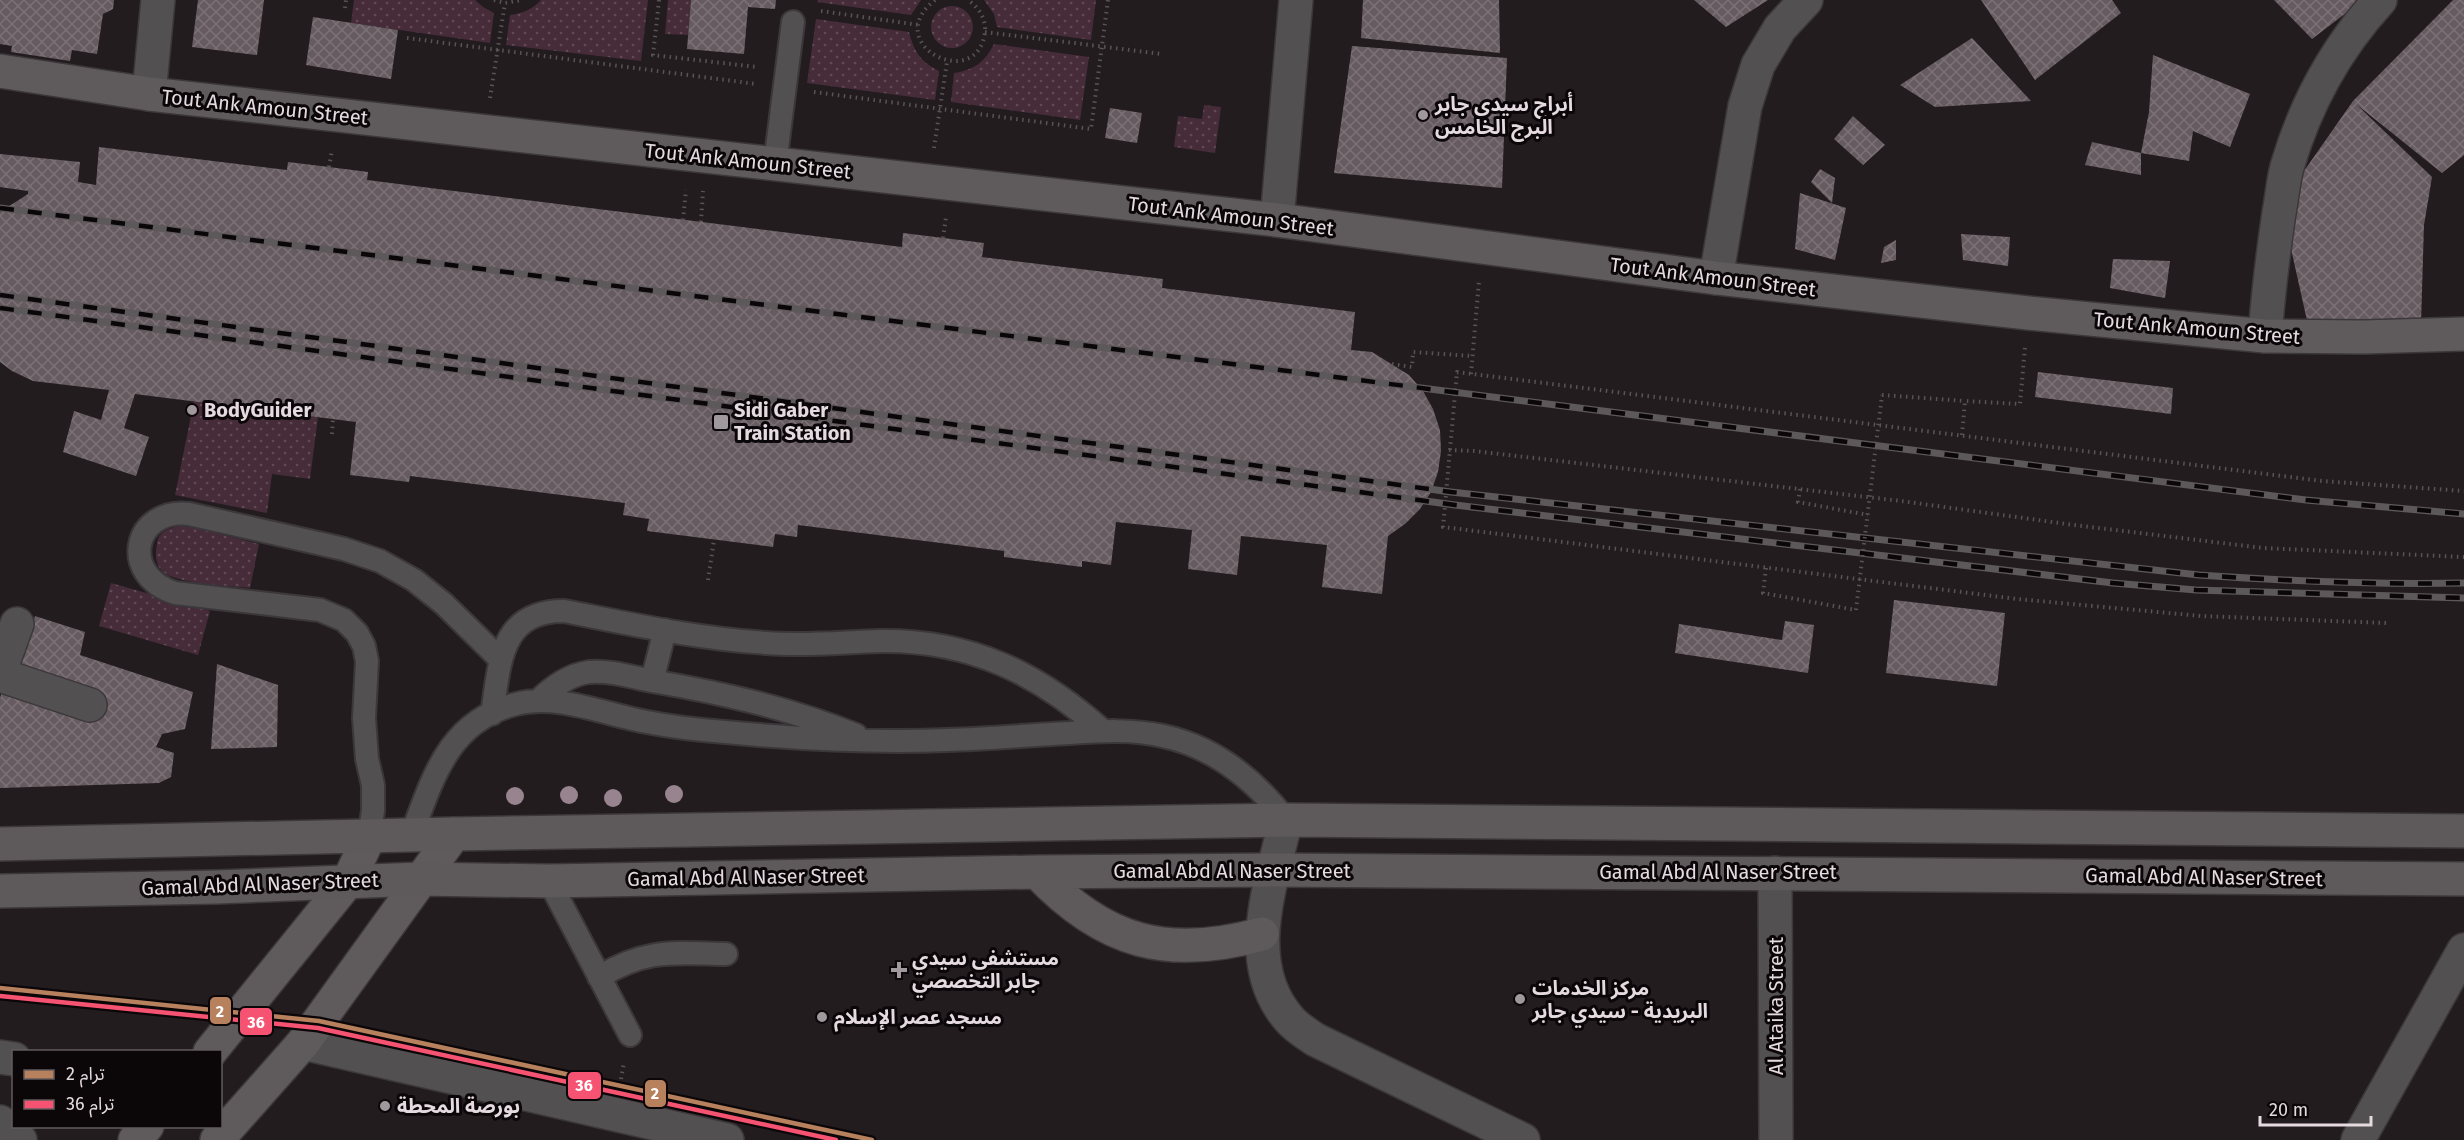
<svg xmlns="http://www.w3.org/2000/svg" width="2464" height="1140" font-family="'Fira Sans','Noto Sans Arabic',sans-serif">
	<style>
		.grass { fill: url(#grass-dots) }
		.building { fill: url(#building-cross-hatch) }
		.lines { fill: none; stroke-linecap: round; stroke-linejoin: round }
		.service-casing { stroke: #3c373a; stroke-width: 26 }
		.minor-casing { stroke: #3c373a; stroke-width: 36 }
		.tertiary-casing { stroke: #3c373a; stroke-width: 36 }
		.secondary-casing { stroke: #3c373a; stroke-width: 36 }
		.primary-casing { stroke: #3c373a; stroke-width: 36 }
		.path { stroke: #585456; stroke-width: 4; stroke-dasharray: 1.5 4.5; stroke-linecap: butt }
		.service { stroke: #525051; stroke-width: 22 }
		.minor { stroke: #525051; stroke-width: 33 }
		.tertiary { stroke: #525051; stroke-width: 33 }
		.secondary { stroke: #5f5b5d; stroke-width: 33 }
		.primary { stroke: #5e595b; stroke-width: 33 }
		.rail-casing { stroke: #5d585a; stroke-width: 7 }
		.rail { stroke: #0b0608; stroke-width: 4.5; stroke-dasharray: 14; stroke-linecap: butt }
		.path-bridge { stroke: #585456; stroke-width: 4; stroke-dasharray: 1.5 4.5; stroke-linecap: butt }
		.tram-1-casing { stroke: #0b0608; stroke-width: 9 }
		.tram-2-casing { stroke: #0b0608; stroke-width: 9 }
		.tram-1 { stroke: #b6815c; stroke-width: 4.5 }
		.tram-2 { stroke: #f65372; stroke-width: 4.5 }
		.tree { fill: #98848e }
		.poi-dot { fill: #a0989c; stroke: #0b0608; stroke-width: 2 }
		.labels { text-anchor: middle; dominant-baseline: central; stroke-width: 6; stroke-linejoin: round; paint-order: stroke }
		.poi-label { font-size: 20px; font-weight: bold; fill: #e4dadf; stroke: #0b0608; text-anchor: start }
		.street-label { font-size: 20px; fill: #e4dadf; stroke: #0b0608 }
		.line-badge { stroke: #0b0608; stroke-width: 2 }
		.badge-label { font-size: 16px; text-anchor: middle; font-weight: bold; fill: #fff }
	</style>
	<defs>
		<pattern id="grass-dots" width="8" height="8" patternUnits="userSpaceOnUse" patternTransform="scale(1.5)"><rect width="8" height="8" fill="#462b39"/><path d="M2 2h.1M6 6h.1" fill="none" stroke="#614955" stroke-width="1.8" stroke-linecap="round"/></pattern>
		<pattern id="building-cross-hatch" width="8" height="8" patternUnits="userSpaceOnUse" patternTransform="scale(1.5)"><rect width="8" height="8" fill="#665b60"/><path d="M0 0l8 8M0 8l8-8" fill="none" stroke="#7c7276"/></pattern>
	</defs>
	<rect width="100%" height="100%" fill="#221c1f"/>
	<path class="grass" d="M354,0H475L483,7L494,13L490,43L351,23Z
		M541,0H648L641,61L506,45L510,15C523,13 532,10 541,0Z
		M668,0H691L688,35L665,34Z
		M818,0H921L911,15L817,2Z
		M984,0H1096L1091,40L997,27L994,14Z
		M931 27a21 21 0 1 1 42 0a21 21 0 1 1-42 0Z
		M816,19L909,32C914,52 921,62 939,71L935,100L807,83Z
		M994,44L1089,57L1080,120L951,102L954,73C974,70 985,62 994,44Z
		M1204,105L1221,107L1215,153L1174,147L1178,116L1202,119Z
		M194,401L318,417L310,479L272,474L267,513L175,495Z
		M185,525L259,544L250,588C231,586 175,584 162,571C155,563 155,553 157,544C158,530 173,527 185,525Z
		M111,583L210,611L198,655L99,626Z"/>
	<path class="building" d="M0,0H114L113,9L103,14L97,54L72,50L70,61L11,52L12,46L0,44Z
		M198,0H264L257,55L192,47Z
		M691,0H776L775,9L748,7L744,54L687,49Z
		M1363,0H1499L1500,53L1361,38Z
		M1694,0H1768L1726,27Z
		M1981,0H2112L2121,13L2035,80Z
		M2274,0H2363L2312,39Z
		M2453,0H2464V155L2442,173L2356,104L2432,177L2424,225L2421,323L2308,325L2281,204L2353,101Z
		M313,17L398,30L391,79L306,65Z
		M1972,38L2031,101L1935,107L1900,85Z
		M1352,46L1507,58L1502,188L1334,173Z
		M2153,55L2250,94L2230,147L2193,131L2189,161L2141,153L2149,112Z
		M1110,108L1142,113L1137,143L1105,138Z
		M1853,116L1885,145L1863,165L1834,139Z
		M2092,142L2141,153V175L2085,165Z
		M99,147L287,170L288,162L329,167L368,172L367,180L902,247L903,233L984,243L982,257L1163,279L1162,288L1355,312L1351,350L1372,352L1409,375L1423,391L1433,409L1440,430L1441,451L1438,472L1431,492L1420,509L1405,524L1388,536L1382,594L1322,587L1327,545L1241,536L1237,575L1188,569L1192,530L1116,522L1111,565L1082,561V567L1004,557V551L798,525L797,537L775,534L773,547L647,531L649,519L623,515L625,503L410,476L409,482L350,475L356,422L135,394L124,428L149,437L136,476L63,452L74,411L101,420L109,390L33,381L12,371L0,362V212L28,194V191L0,187V154L80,162L78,182L96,185Z
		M1820,169L1835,178L1832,203L1811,182Z
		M1800,193L1846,208L1835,260L1795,249Z
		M1961,234L2010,237L2008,266L1963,260Z
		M1896,240V260L1881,263L1884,247Z
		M2113,259L2170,261L2165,298L2110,288Z
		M2038,372L2173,388L2171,414L2035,397Z
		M1894,600L2005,613L1997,686L1886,673Z
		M35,616L85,632L80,655L193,692L185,729L162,734L156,747L174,753L171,777L159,783L0,788V698L5,682L18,667Z
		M1785,621L1814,625L1808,673L1675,653L1679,624L1782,640Z
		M217,664L278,685L277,747L211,749Z"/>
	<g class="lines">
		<g class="service-casing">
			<path id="service" d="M775,164L793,22
				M652,681L665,630
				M538,701C552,687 568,675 589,672C610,670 632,677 652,681C722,693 789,708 856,735
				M492,714C500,664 499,611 564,611C631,624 698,639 767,643C805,646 843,642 881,641C970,640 1038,673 1103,731
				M411,836C433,778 448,721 516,704C558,693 606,715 647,722C672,727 699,730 725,732C799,739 873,743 947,740C988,739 1029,735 1070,733C1101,731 1132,729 1163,736C1215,747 1254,779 1286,820
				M369,837L373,811V785L367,759L364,718L367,661L364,646L357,633L344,620L320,610L175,593C119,575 133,508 189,514L344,549L380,561L414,580L444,604L501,660
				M549,881L630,1035
				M599,977C647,948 673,953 726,954"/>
		</g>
		<g class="minor-casing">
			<path id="minor" d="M149,94L158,0
				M1277,220L1296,0
				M1716,278L1745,106L1758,65L1780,28L1806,0
				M2265,336C2268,295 2273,254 2279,213C2282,198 2283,182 2287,167C2305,105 2336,48 2380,0
				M0,671L17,624
				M0,675L90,705
				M1775,873L1776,1140
				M303,1043L727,1140
				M2358,1140L2464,950"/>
		</g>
		<g class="tertiary-casing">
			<path id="tertiary" d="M1286,820C1271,884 1240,964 1290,1020C1297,1028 1307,1034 1316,1040L1523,1140
				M0,1057L14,1059
				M0,1122L20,1140"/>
		</g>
		<g class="secondary-casing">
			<path id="secondary" d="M0,71L149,94L1277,220L1716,278L2028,313L2265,336L2364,337L2464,334
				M210,1052L349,880L369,837
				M135,1140L147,1126
				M217,1140L303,1043L454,834"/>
		</g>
		<g class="primary-casing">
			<path id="primary" d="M0,844L454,834L1286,820L2464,831
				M1037,872C1104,943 1168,960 1262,934
				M0,891L217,887L420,879L549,881L1037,872L1274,870L2464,879"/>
		</g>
		<path class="path" d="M494,0L505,3L522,0
			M659,0L653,55L757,67
			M935,0C878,45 979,94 985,31C986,18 978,7 968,0
			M345,8L346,0
			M821,11L919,25
			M985,32L1162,54
			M407,38L756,84
			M814,92L1091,129L1108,0
			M490,98L505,3
			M934,148L947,62
			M329,167L332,150
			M683,220L686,190
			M701,222L703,191
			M943,238L946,217
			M1392,364L1412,367L1413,352L1472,356
			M1471,374L1479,281
			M1882,395L1965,401
			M332,434L333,419
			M1962,435L1965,401L2020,404L2025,347
			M1449,450L1474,451L1901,501L2074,525L2263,548L2464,557
			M1800,489L1798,502L1868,515
			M1766,568L1763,593L1856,610
			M708,580L714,540
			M2386,623L2201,616L2017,599L1443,527L1457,372L2322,481L2464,491
			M621,1079L624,1062"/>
		<use href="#service" class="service"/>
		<use href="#minor" class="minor"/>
		<use href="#tertiary" class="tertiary"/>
		<use href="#secondary" class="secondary"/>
		<use href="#primary" class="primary"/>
		<g class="rail-casing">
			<path id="rail" d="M0,208L2306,500L2464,514
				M0,295L1451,492L2199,575C2287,581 2376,585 2464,583
				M0,308L1455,505L2113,583L2196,590L2464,598"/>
		</g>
		<use href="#rail" class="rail"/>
		<path class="path-bridge" d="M1856,610L1882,395"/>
		<g class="tram-1-casing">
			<path id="tram-1" d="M0,988L319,1021L872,1140"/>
		</g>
		<g class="tram-2-casing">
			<path id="tram-2" d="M0,996L318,1028L836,1140"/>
		</g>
		<use href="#tram-1" class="tram-1"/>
		<use href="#tram-2" class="tram-2"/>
	</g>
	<g class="tree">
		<circle cx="674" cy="794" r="9"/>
		<circle cx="569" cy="795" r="9"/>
		<circle cx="515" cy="796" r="9"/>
		<circle cx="613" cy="798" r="9"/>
	</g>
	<g class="poi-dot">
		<circle cx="1423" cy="115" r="6"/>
		<circle cx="192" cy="410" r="6"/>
		<rect x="713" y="414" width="16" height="16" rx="3"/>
		<path d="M896 961h6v6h6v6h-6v6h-6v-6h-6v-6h6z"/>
		<circle cx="1520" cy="999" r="6"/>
		<circle cx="822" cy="1017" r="6"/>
		<circle cx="385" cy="1106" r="6"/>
	</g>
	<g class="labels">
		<g class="poi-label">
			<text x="1435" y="104">أبراج سيدي جابر<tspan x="1435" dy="23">البرج الخامس</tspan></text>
			<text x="204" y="410">BodyGuider</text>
			<text x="734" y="410">Sidi Gaber<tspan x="734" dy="23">Train Station</tspan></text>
			<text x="912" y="958">مستشفى سيدي<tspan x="912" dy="23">جابر التخصصي</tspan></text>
			<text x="1532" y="988">مركز الخدمات<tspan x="1532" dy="23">البريدية - سيدي جابر</tspan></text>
			<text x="834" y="1017">مسجد عصر الإسلام</text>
			<text x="397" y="1106">بورصة المحطة</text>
		</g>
		<g class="street-label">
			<text transform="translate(265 107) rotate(6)">Tout Ank Amoun Street</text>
			<text transform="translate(748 161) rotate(6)">Tout Ank Amoun Street</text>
			<text transform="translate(1231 216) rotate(7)">Tout Ank Amoun Street</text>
			<text transform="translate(1713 277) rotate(7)">Tout Ank Amoun Street</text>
			<text transform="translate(2197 328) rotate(5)">Tout Ank Amoun Street</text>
			<text x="1232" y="871">Gamal Abd Al Naser Street</text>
			<text x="1718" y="872">Gamal Abd Al Naser Street</text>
			<text transform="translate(746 877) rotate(-1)">Gamal Abd Al Naser Street</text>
			<text transform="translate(2204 877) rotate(1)">Gamal Abd Al Naser Street</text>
			<text transform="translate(260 884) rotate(-2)">Gamal Abd Al Naser Street</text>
			<text transform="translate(1776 1006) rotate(-90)">Al Ataika Street</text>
		</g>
	</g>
	<g class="line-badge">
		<rect x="209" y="996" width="23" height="29" rx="6" fill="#b6815c"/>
		<rect x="239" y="1007" width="34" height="29" rx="6" fill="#f65372"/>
		<rect x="567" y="1071" width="35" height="29" rx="6" fill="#f65372"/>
		<rect x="644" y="1079" width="23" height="29" rx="6" fill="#b6815c"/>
	</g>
	<g class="badge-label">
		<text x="220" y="1017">2</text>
		<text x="256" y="1028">36</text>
		<text x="584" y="1091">36</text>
		<text x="655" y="1099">2</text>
	</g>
	<rect x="12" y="1050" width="210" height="78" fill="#0b0608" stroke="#625b5e" stroke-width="1.5"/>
	<rect x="24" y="1070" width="30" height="9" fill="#b6815c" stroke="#625b5e" stroke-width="1.5"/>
	<text x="66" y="1080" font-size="18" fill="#e4dadf">ترام 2</text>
	<rect x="24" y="1100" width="30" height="9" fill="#f65372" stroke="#625b5e" stroke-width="1.5"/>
	<text x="66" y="1110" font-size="18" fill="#e4dadf">ترام 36</text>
	<path d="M2260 1116v9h111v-9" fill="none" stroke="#e4dadf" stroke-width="3"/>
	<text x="2269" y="1116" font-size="18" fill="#e4dadf" stroke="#0b0608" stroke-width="4.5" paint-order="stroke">20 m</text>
</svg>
